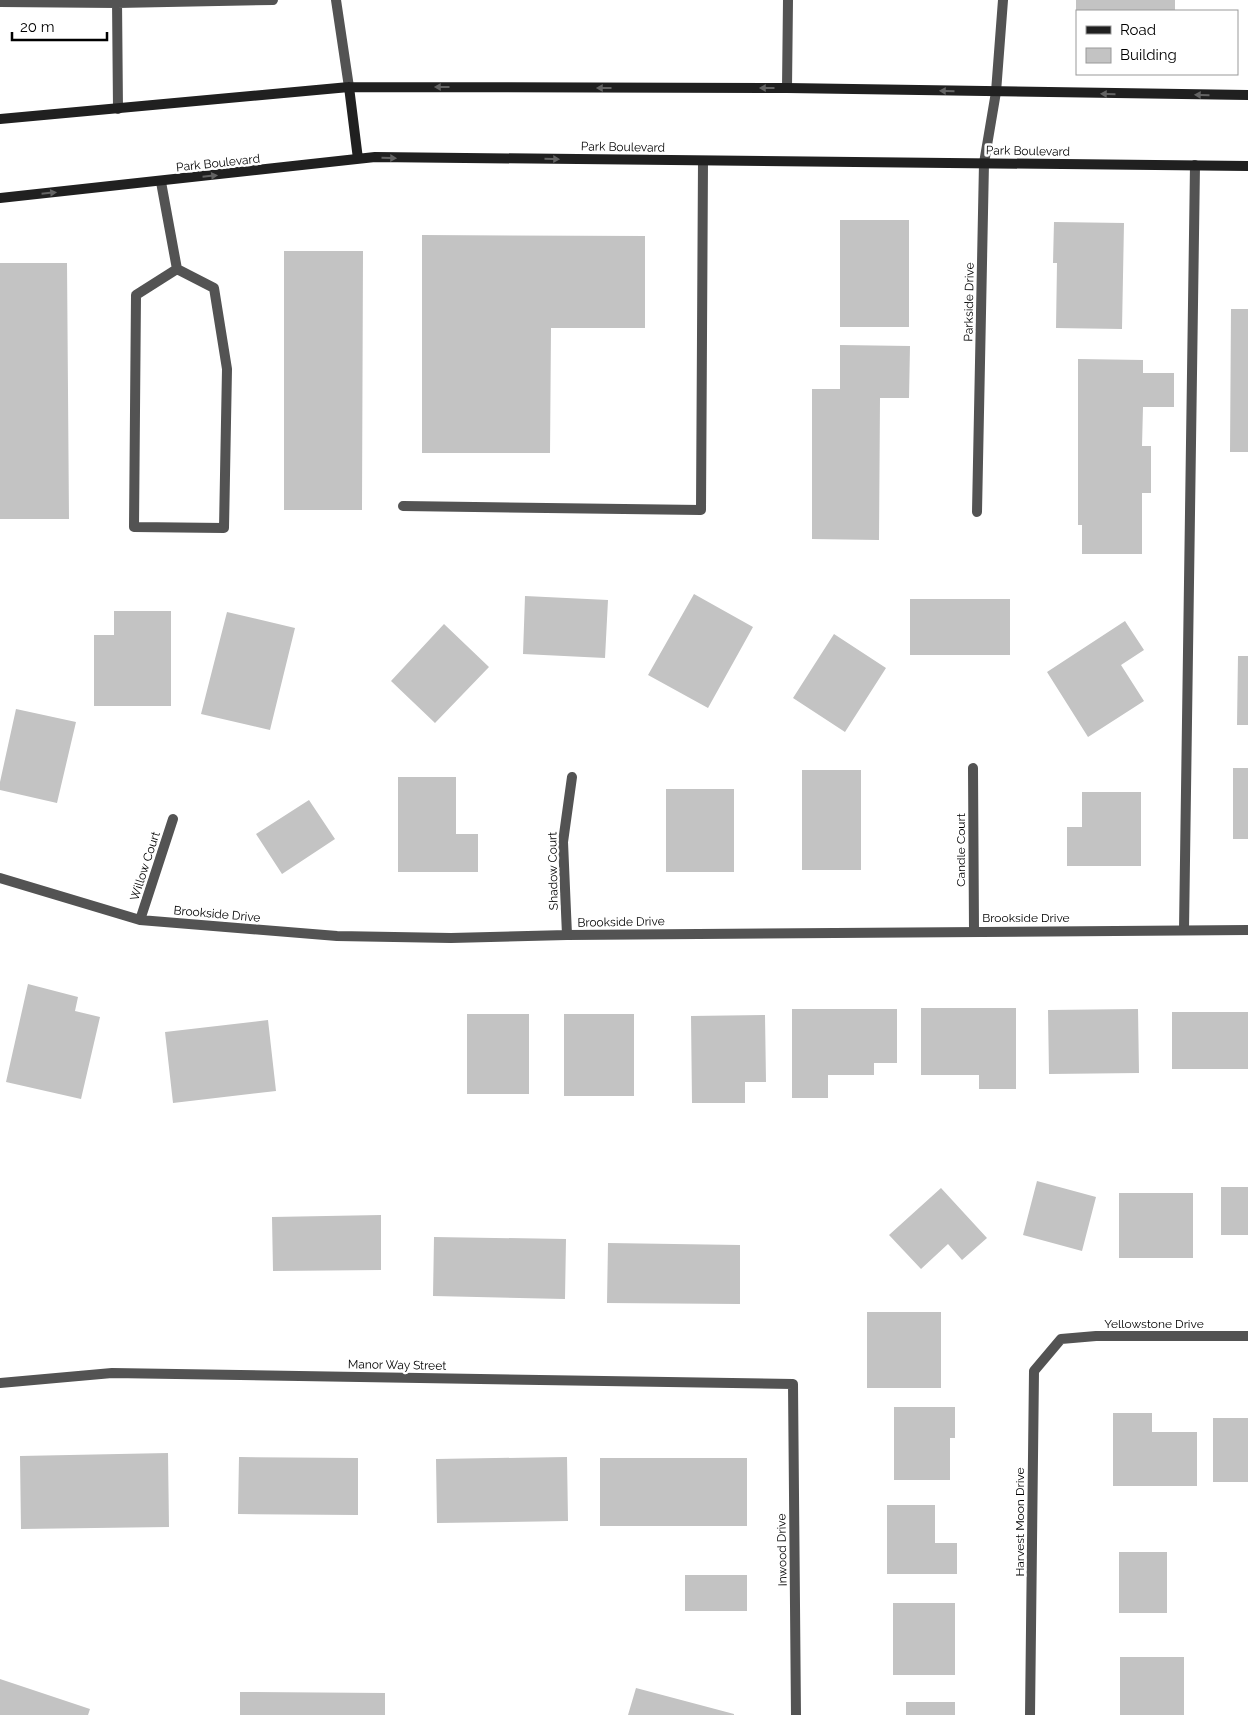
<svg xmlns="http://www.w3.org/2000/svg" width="1248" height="1715" font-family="Raleway,sans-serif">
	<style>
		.building { fill: #c3c3c3 }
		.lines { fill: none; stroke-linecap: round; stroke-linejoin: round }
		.lane { stroke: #535353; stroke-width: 10 }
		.street { stroke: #535353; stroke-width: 10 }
		.secondary { stroke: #202020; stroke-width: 10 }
		.oneway { fill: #636363 }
		.labels { text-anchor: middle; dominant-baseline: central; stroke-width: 5; stroke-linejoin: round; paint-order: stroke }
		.street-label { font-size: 12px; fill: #000; stroke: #fff }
	</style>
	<rect width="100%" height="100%" fill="#fff"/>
	<path class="building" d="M1076,0H1175V11H1076Z
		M840,220H909V327H840Z
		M1054,222L1124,223L1122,329L1056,328L1057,263H1053Z
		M422,235L645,236V328H551L550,453H422Z
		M284,251H363L362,510H284Z
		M0,263H67L69,519H0Z
		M1231,309H1248V452H1230Z
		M840,345L910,346L909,398H880L879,540L812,539V389H840Z
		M1078,359L1143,360V373H1174V407H1143L1142,446H1151V493H1142V554H1082V525H1078Z
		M694,594L753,627L708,708L648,675Z
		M525,596L608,600L605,658L523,654Z
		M910,599H1010V655H910Z
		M114,611H171V706H94V635H114Z
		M227,612L295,628L270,730L201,714Z
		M1125,621L1144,650L1121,665L1144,701L1088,737L1047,672Z
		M444,624L489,667L435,723L391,681Z
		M834,634L886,668L845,732L793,698Z
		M1238,656H1248V725H1237Z
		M16,709L76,722L57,803L0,790V782Z
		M1233,768H1248V839H1233Z
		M802,770H861V870H802Z
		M398,777H456V834H478V872H398Z
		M666,789H734V872H666Z
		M1082,792H1141V866H1067V827H1082Z
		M309,800L335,839L282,874L256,834Z
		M28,984L78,997L75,1011L100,1017L81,1099L6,1082Z
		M921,1008H1016V1089H979V1075H921Z
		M792,1009H897V1063H874V1075H828V1098H792Z
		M1138,1009L1139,1073L1049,1074L1048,1010Z
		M1172,1012H1248V1069H1172Z
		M467,1014H529V1094H467Z
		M564,1014H634V1096H564Z
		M765,1015L766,1082H745V1103H692L691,1016Z
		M268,1020L276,1091L173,1103L165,1032Z
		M1037,1181L1096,1197L1082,1251L1023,1235Z
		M1221,1187H1248V1235H1221Z
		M941,1188L987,1238L962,1260L948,1244L921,1269L889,1235Z
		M1119,1193H1193V1258H1119Z
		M381,1215V1270L273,1271L272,1217Z
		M434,1237L566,1239L565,1299L433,1296Z
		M608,1243L740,1245V1304L607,1303Z
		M867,1312H941V1388H867Z
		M894,1407H955V1438H950V1480H894Z
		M1113,1413H1152V1432H1197V1486H1113Z
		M1213,1418H1248V1482H1213Z
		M168,1453L169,1527L21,1529L20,1456Z
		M239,1457L358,1458V1515L238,1514Z
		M567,1457L568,1521L437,1523L436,1459Z
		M600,1458H747V1526H600Z
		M887,1505H935V1543H957V1574H887Z
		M1119,1552H1167V1613H1119Z
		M685,1575H747V1611H685Z
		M893,1603H955V1675H893Z
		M1120,1657H1184V1715H1120Z
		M0,1679L90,1709L88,1715H0Z
		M636,1688L734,1714V1715H628Z
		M240,1692L385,1693V1715H240Z
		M906,1702H955V1715H906Z"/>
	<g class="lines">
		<path class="lane" d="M117,0L118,109
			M336,0L349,87
			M0,2L117,3L273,0
			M787,88L788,0
			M161,182L177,269L136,295L134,527L224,528L227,369L214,288L177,269
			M403,506L701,510L703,161
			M1184,930L1195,165"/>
		<path class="street" d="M977,512L984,163L996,92L1003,0
			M973,768L974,931
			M0,878L140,920L337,936L451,938L567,935L1248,930
			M140,920L173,819
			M567,935L563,842L572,777
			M0,1383L112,1373L793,1384L796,1715
			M1030,1715L1034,1371L1061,1339L1096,1336H1248"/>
		<path class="secondary" d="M349,87L358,159
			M0,119L349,87L787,88L1248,95
			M0,198L375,157L1248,166"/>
	</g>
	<defs><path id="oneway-solid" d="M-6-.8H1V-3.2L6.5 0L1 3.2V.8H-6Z" transform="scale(1.25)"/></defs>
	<g class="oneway">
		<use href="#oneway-solid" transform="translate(442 87) rotate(-180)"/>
		<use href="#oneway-solid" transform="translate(604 88) rotate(-180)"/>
		<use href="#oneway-solid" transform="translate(767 88) rotate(-180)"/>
		<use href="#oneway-solid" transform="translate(947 91) rotate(-179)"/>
		<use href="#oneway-solid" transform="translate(1108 94) rotate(-179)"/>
		<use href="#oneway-solid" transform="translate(1202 95) rotate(-179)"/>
		<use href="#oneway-solid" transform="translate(389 158) rotate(1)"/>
		<use href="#oneway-solid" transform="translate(552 159) rotate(1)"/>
		<use href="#oneway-solid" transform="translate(210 176) rotate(-6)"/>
		<use href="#oneway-solid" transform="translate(49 193) rotate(-6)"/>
	</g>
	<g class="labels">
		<g class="street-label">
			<text transform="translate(623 147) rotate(1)">Park Boulevard</text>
			<text transform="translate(1028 151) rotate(1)">Park Boulevard</text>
			<text transform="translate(218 163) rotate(-6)">Park Boulevard</text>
			<text transform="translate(969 302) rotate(-89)">Parkside Drive</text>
			<text transform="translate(961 850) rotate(-90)">Candle Court</text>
			<text transform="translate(145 866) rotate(-72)">Willow Court</text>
			<text transform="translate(553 871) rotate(-91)">Shadow Court</text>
			<text transform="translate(217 914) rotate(5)">Brookside Drive</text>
			<text x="1026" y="918">Brookside Drive</text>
			<text transform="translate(621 922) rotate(-1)">Brookside Drive</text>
			<text x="1154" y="1324">Yellowstone Drive</text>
			<text transform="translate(397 1365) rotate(1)">Manor Way Street</text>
			<text transform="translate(1020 1522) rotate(-90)">Harvest Moon Drive</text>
			<text transform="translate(782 1550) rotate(-91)">Inwood Drive</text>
		</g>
	</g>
	<rect x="1076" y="10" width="162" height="65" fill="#ffffff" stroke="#999999"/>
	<rect x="1086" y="26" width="25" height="8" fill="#202020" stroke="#999999"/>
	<text x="1120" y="35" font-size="15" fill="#000000">Road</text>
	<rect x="1086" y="48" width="25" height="15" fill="#c3c3c3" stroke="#999999"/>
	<text x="1120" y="60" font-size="15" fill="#000000">Building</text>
	<path d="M12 32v8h95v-8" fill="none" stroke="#000000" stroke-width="2.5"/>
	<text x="20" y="32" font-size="15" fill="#000000" stroke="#ffffff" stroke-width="4" paint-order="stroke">20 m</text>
</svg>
